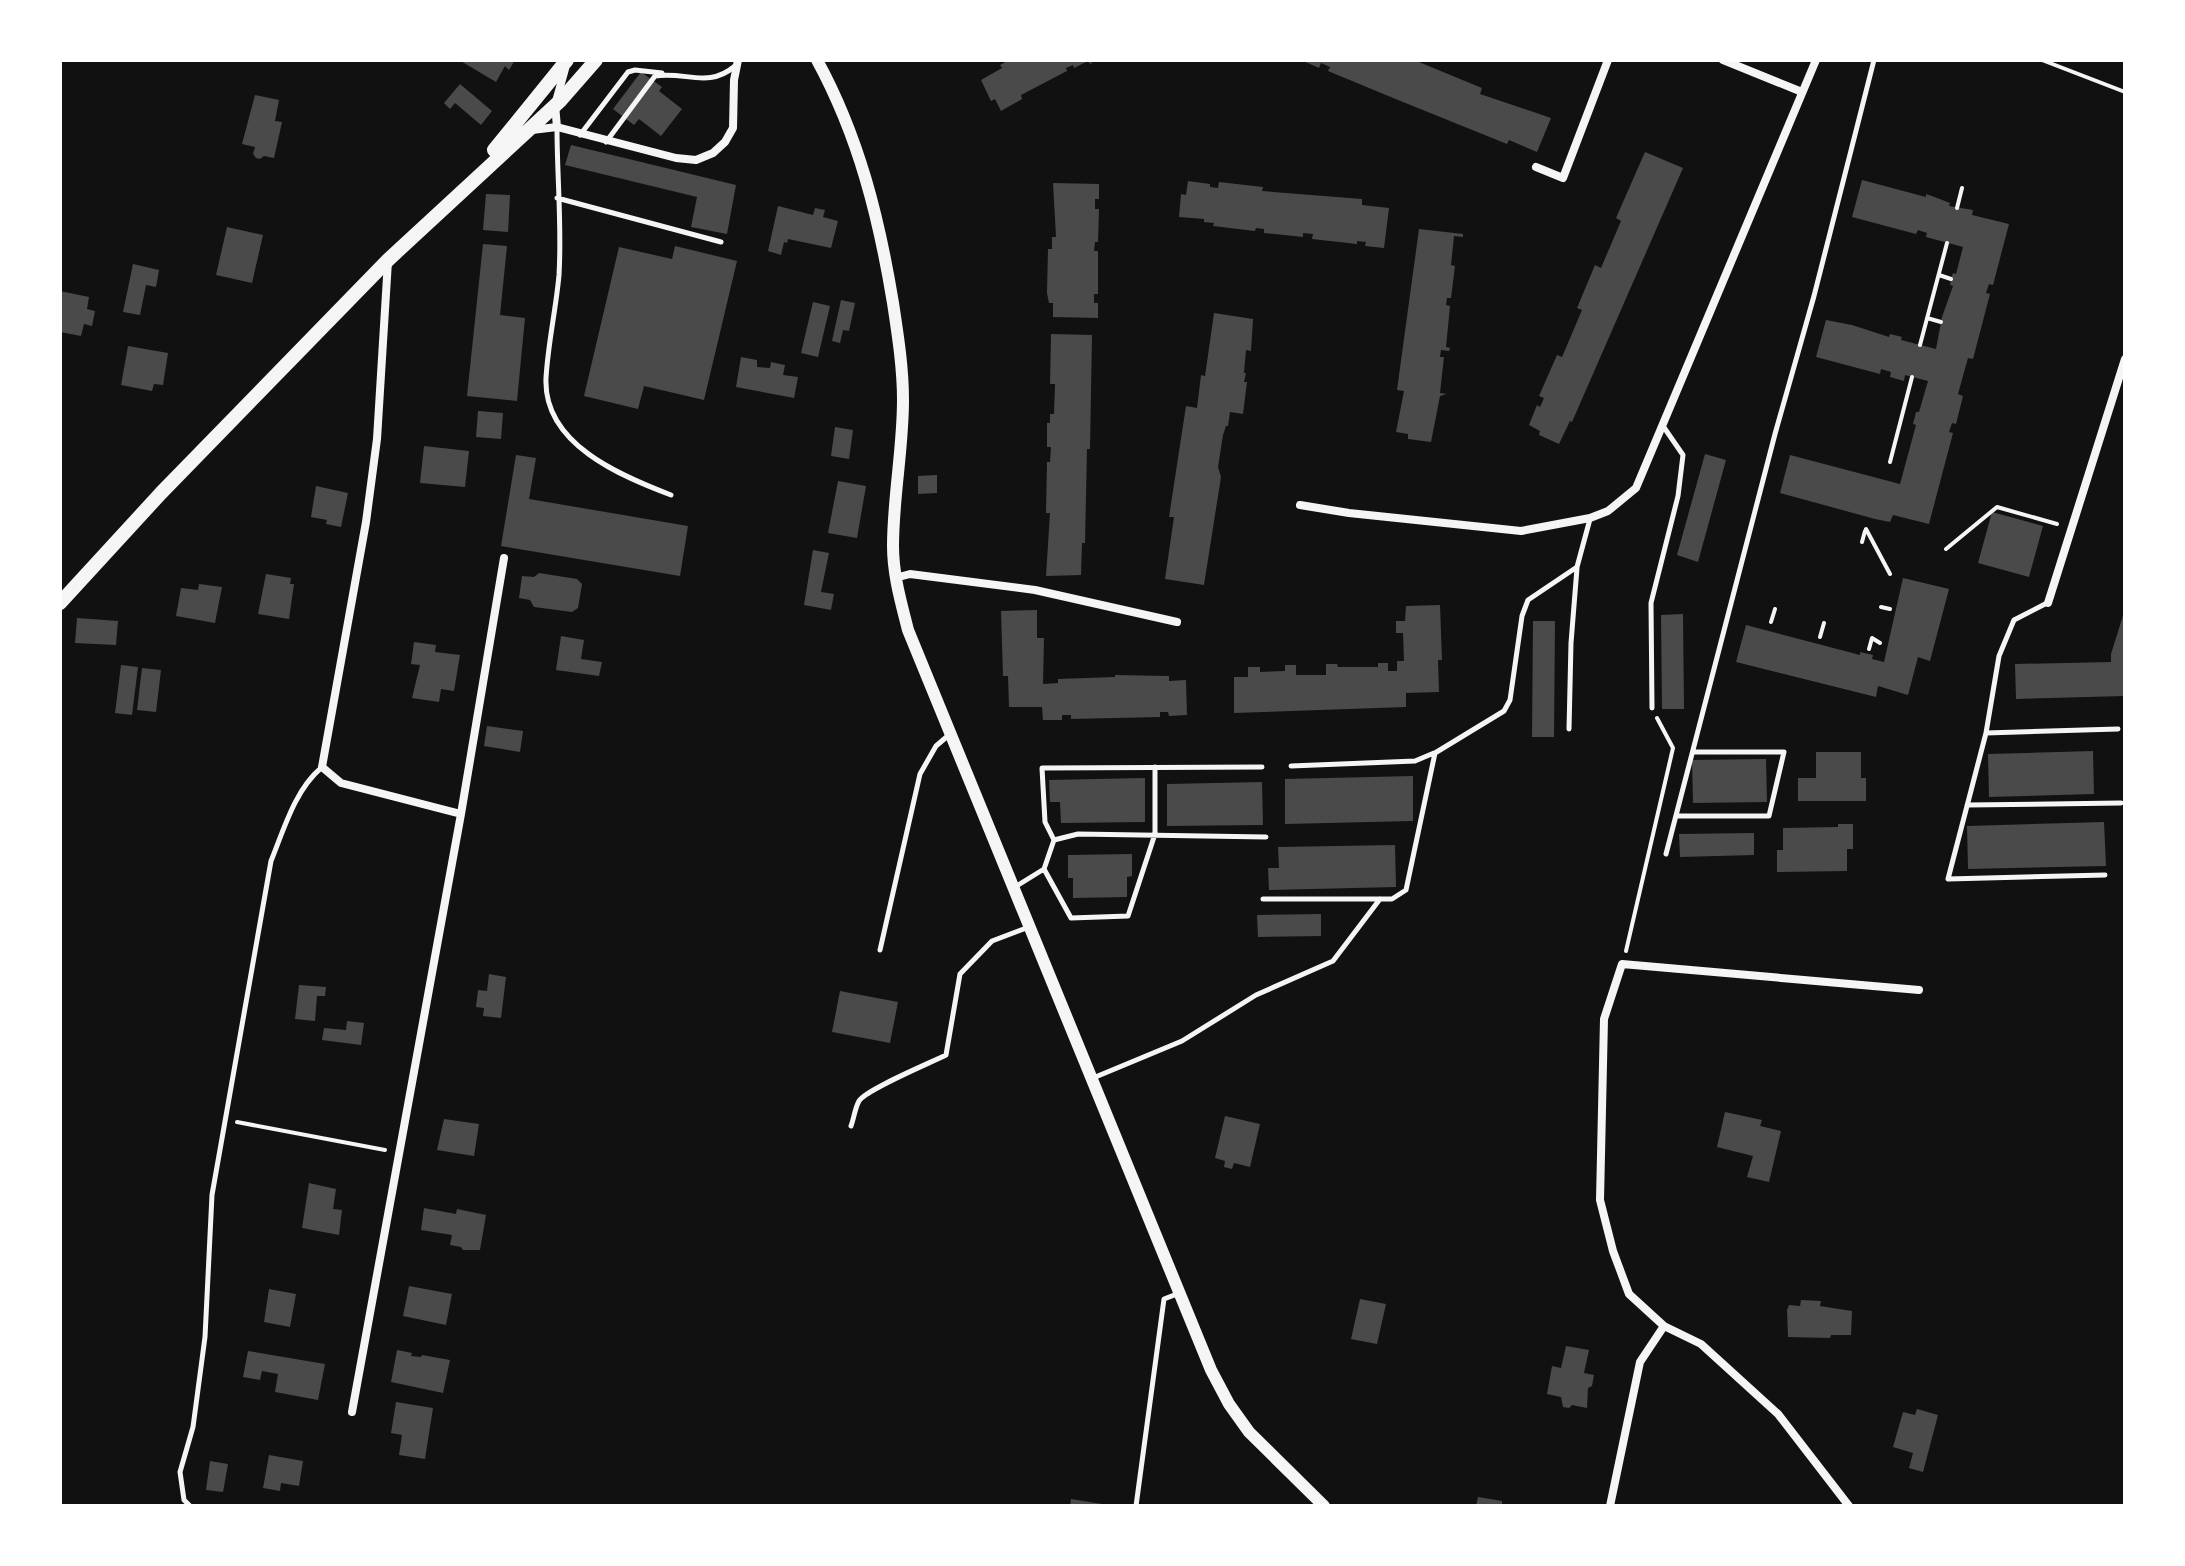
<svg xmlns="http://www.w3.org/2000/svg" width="2185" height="1566" font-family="'IBM Plex Sans',sans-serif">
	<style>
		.building { fill: #4a4a4a }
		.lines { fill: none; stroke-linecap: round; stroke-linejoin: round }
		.path { stroke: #f5f5f5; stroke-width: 4 }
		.service { stroke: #f5f5f5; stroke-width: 5 }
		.minor { stroke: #f5f5f5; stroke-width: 8 }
		.tertiary { stroke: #f5f5f5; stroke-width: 12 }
		.secondary { stroke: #f5f5f5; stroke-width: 14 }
	</style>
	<rect width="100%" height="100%" fill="#111"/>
	<path class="building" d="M459,60H515L509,70L505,66L496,82Z
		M1009,60H1091L1092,63L1090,64L1088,61L1074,68L1073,65L1066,68L1067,71L1021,95L1022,99L1001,111L995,99L991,101L981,80L1002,68L1000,65Z
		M1301,60H1414L1482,88L1480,94L1551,118L1537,152L1509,140L1507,144L1398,100L1328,71L1330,67L1321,63L1319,68Z
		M641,72L662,87L659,91L682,109L661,136L639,119L634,125L613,109Z
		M460,84L492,111L481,125L455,103L450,109L444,103Z
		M255,95L279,100L275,121L282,122L274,158L264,156L260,159L256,158L253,154L255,147L242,144Z
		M571,145L736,185L727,234L691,227L697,197L565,165Z
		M1645,152L1683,168L1572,422L1570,421L1559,444L1539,435L1540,431L1529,425L1537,405L1540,407L1544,398L1539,396L1557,355L1562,357L1582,310L1577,308L1595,265L1601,268L1621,221L1616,218Z
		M1862,180L1926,197V194L1932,196L1950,203L1949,206L1973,210L1972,215L2009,224L1993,285L1989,284L1986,293L1990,294L1973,359L1968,358L1958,394L1963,396L1956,424L1952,423L1949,432L1953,433L1929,524L1893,515L1890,522L1875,519L1780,493L1790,455L1900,484L1916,425L1913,424L1916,412H1919L1928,381L1905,375L1904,381L1890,377L1891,372L1881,369L1880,374L1816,357L1826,320L1852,325L1889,337L1890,334L1902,337L1901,340L1936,349L1942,317L1953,286L1950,285L1951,279L1953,273L1956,274L1963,247L1926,237L1927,233L1918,230L1916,234L1852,217Z
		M1188,181L1210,184V187L1218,188L1219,182L1263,187L1262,191L1362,199V205L1389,208L1384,248L1365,246L1366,242L1357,241V244L1312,239L1313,234L1303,233V237L1264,233V229L1256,228L1255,231L1213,226L1214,223L1204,222V219L1179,217L1181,194L1186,195Z
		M1053,183L1099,184V199H1095V209H1099L1098,242H1095L1094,251H1098V294H1094V303H1098V318L1053,317V303H1049L1047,293L1048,249H1052V237H1056Z
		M486,194L510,195L508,232L483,230Z
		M778,206L813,215L815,208L825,210L823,217L838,221L831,248L788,239L787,243L784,242L781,255L768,251Z
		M227,227L263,235L252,283L216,275Z
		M1419,229L1463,234V237L1454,236L1451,265L1455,266L1451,298H1447L1446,305L1450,306L1446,347L1450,348L1449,351L1441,350L1440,357H1444L1440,393L1447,394L1440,396L1431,442L1408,439V434L1396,432L1404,391L1397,390Z
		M483,244L507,246L500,315L525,318L517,401L467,396Z
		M675,246L737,261L704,400L644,386L638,409L584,396L619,247L672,259Z
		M133,264L159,270L156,287L146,285L140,315L123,312Z
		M60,291L89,297L87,309L95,311L92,326L84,324L81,336L60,332Z
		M841,300L855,303L849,331L843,330L840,343L832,341Z
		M813,302L830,306L818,357L801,353Z
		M1214,313L1253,319L1251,351L1246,350L1244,373H1246L1244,382H1247L1243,414L1230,412L1228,426H1226L1223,435L1218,467L1221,477L1204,585L1165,579L1174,517H1169L1186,406L1197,408L1201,375L1205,376Z
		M1051,334L1092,335L1090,449H1087L1085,543H1082L1081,575L1046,576L1050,513H1046L1047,462H1050L1051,447H1047V423H1050V414H1054L1055,384H1050Z
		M128,346L168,353L163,385L154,384L152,391L121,385Z
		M741,357L757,360V367L770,368L771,362L785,365L783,375L798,377L794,398L736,387Z
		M478,411L503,413L501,439L476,437Z
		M835,427L853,430L849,459L831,456Z
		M424,446L469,451L465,487L420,483Z
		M1705,454L1726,460L1698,562L1677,555Z
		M516,455L536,458L529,499L688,526L680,576L501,546Z
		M937,475V493L918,494V476Z
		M838,481L866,486L857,538L828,533Z
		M316,486L348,493L341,527L326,524L327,520L311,517Z
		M1992,512L2043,526L2029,577L1978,563Z
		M813,550L829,553L821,592L834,594L831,610L804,605Z
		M539,573L577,579L582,584L578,608L572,612L534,607L530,600L519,598L522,576L534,577Z
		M266,574L291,578L290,584H294L289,619L258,614Z
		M1903,578L1949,589L1930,661L1918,657L1908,695L1878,686L1876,697L1736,662L1746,625L1860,655V652L1873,655L1872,659L1884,662Z
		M199,584L222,587L215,623L176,616L181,588L198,590Z
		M1440,605L1442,660H1438L1439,692L1406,693V707L1234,713V677H1248V667H1260V672L1285,671V665H1296V675H1326V664H1337L1338,667H1378V663H1388V671H1397V661H1404L1403,633H1396V621H1405L1406,606Z
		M2125,609V696L2016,699L2015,664L2111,662V654Z
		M1037,610V638H1044L1043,684L1058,683V679L1115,677V675L1169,676V681L1186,680L1187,715L1169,716L1168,712H1160V717L1071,719V715H1062V720H1043L1042,707H1009L1008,676H1003L1001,611Z
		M1683,614L1684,709H1662L1661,615Z
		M77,618L118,621L116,645L75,643Z
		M1533,621H1555L1554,737H1532Z
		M561,636L584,640L581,659L602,662L599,676L556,670Z
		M414,642L436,645L435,652L460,655L454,691L441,689L439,702L412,698L420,665L411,664Z
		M121,665L138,667L132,715L115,713Z
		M142,668L161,670L156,712L137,710Z
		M487,726L523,731L520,752L484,746Z
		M2093,751L2094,794L1989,797L1988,754Z
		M1816,752H1861V778H1866V801H1798V778H1816Z
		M1766,759L1767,802L1693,803L1692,760Z
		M1413,776V821L1285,824V779Z
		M1145,778V822L1061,823L1060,802H1050L1049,780Z
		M1262,782L1263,825L1167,826V784Z
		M2104,822L2106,866L1968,869L1967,826Z
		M1838,824H1853V849H1847V871L1777,872V850H1783V828L1838,827Z
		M1754,833V855L1680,857L1679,834Z
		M1395,845L1396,887L1269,890L1268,868H1279L1278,847Z
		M1132,854V876L1127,877V897L1073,898V878H1068V855Z
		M1321,914V936L1258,937L1257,915Z
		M489,974L506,977L501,1018L483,1016L484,1008L476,1007L478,990L487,991Z
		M299,985L326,987L325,996H317L315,1021L295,1019Z
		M840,991L898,1002L890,1043L832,1032Z
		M347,1021L364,1023L361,1045L322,1040L324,1028L346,1030Z
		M1725,1112L1762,1120L1760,1126L1781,1131L1769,1182L1747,1177L1753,1156L1717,1147Z
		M1225,1116L1260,1124L1250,1167L1234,1163L1232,1169L1224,1167L1225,1161L1215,1158Z
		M444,1119L479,1124L474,1156L437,1150Z
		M309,1183L336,1189L333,1209L342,1210L339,1235L302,1228Z
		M424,1208L456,1214L457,1209L486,1215L480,1250H463L461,1247L450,1245L452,1235L421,1230Z
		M409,1286L452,1294L446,1325L403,1316Z
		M269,1289L296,1294L290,1327L264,1322Z
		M1360,1299L1386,1304L1377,1344L1351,1339Z
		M1801,1300L1821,1301L1820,1306L1852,1311L1851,1335H1831L1830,1338L1788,1337L1787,1310L1789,1305L1800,1306Z
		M1566,1346L1589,1350L1584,1373L1594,1375L1592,1386L1588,1388L1587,1408L1572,1405L1569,1408L1563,1407L1561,1397L1547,1394L1552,1366L1561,1368Z
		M397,1350L412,1353L411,1356L421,1357L422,1355L450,1360L443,1393L391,1382Z
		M248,1351L325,1364L318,1400L275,1392L278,1374L262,1371L260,1380L243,1377Z
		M396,1402L433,1408L425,1459L399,1455L402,1435L391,1433Z
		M1917,1409L1938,1415L1923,1472L1909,1468L1913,1453L1893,1447L1903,1412L1915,1415Z
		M269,1455L303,1461L299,1486L281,1483L280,1491L263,1488Z
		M210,1461L228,1464L223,1492L206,1490Z
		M1478,1497L1502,1501V1506H1476Z
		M1071,1499L1102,1504V1506H1070Z"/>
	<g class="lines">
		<path class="path" d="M2042,60L2125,92
			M1957,208L1962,188
			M1939,275L1951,279
			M1927,318L1941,322
			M1920,345L1947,243
			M1890,462L1912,377
			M1866,529L1890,574
			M1862,542L1865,531
			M1946,549L1997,507L2057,524
			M1881,607L1890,609
			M1771,622L1775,609
			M1820,637L1824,623
			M1869,649L1872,638L1880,643
			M1626,951L1673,748L1657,718
			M237,1122L385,1150"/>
		<path class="service" d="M557,128C557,177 562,226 559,275C556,309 548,343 546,378C543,444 621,476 671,495
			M580,135L628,72L635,70L662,73
			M606,142L655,76C686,71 708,89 735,66
			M557,198L721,242
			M2047,603L2014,620L1999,656L1986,733L1948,879L2105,875
			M1652,708L1651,603L1678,496L1683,455L1663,426
			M1569,729L1571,643L1577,568
			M1986,733L2118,729
			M1291,766L1415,761L1434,753
			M1967,805L2121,803
			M1676,816H1769L1784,752H1693
			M1054,840L1045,822L1042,768L1262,767
			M1666,854L1775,434L1814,296L1874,60
			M1044,869L1071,918L1128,916L1155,834V767
			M1015,887L1044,869L1054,840L1078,834L1266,837
			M1263,899H1392L1406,890L1435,753L1504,711L1510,700L1522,616L1528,600L1577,567L1590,519
			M880,950L920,774L936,746L950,734
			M1093,1078L1182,1041L1256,995L1333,961L1380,899
			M851,1126C854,1118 855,1108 859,1101C865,1090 930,1063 946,1055L960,974L992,941L1029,927
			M190,1506L184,1500L180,1472L193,1427L205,1337L212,1195L271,861C284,829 295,790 321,768
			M1136,1506L1164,1299L1177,1294"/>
		<path class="minor" d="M1723,60L1802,92
			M557,127L555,105L565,69
			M532,130L557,127L676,158L696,160L713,153L725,142L733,128L734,80L738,60
			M1536,167L1563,178L1608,60
			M1300,505L1349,513L1521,531L1590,518L1608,511L1636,488L1816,60
			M895,578L910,574L1035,590L1177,622
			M2048,603L2125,359
			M461,814L504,558
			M352,1412L461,814L341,783L322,767L366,522L377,439L388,261
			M1610,1506L1640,1362L1664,1326
			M1849,1506L1778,1414L1701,1344L1664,1326L1629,1294L1613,1251L1600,1200L1604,1019L1622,964L1919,990"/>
		<path class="tertiary" d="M817,60C859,137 879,218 893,303C898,336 903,368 903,400C903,449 893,498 893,546C893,575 901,602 908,630L1211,1370L1229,1404L1249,1432L1324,1506"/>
		<path class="secondary" d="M494,150L567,60
			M60,603L161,493L388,260L561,100L596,60"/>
	</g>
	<rect width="2185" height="1566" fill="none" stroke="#ffffff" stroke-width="124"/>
</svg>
